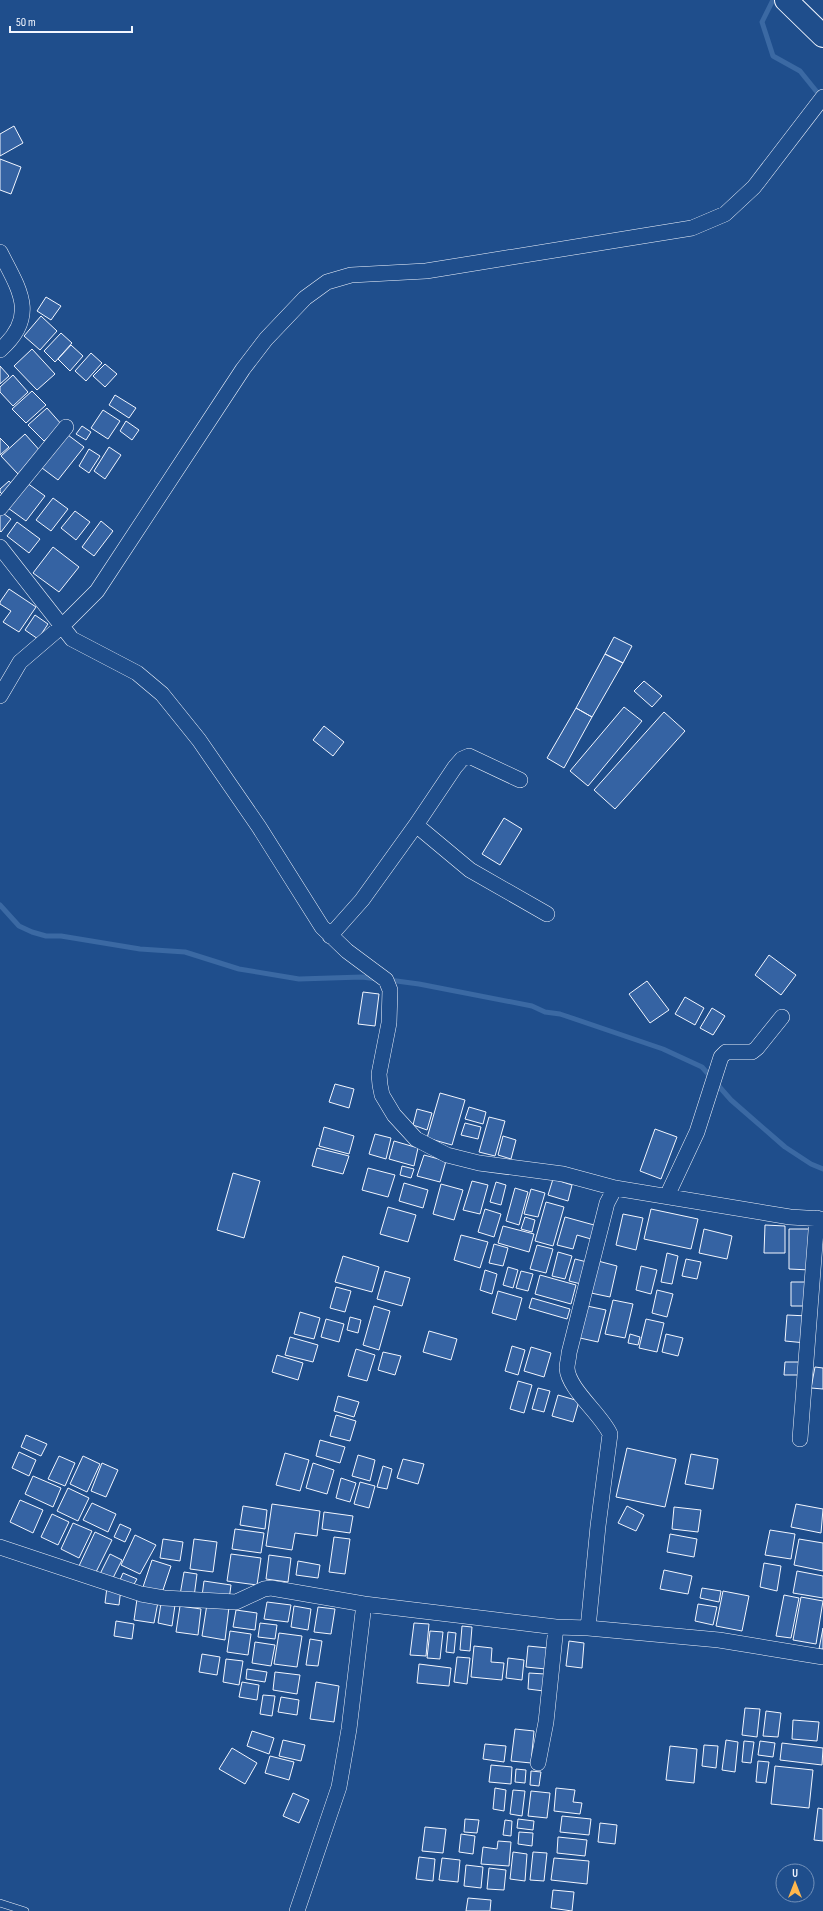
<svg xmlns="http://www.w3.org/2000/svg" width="823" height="1911" font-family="'Sofia Sans Condensed',sans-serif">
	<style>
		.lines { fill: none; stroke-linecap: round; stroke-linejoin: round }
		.stream { stroke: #3b69a3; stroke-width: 5 }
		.building { fill: #3563a3; stroke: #f2f6ff }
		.lane-casing { stroke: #f2f6ff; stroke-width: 8 }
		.street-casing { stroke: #f2f6ff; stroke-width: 16 }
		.primary-casing { stroke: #f2f6ff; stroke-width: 24 }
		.lane { stroke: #1f4e8c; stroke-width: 7 }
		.street { stroke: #1f4e8c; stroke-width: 15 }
		.primary { stroke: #1f4e8c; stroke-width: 22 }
	</style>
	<rect width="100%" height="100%" fill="#1f4e8c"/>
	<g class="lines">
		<path class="stream" d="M773,0L762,22L773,56L800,71L821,97
			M0,905L19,926L32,932L46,936H61L140,949L185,952L239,969L299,979L362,977L377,979
			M389,980L419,984L532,1006L545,1012L560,1014L663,1049L702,1067L731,1100L785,1147L811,1164L823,1169"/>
	</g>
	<path class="building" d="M14,126L23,143L0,156V134Z
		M0,159L21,167L11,194L0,190Z
		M46,297L61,306L51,320L37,311Z
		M41,316L57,331L40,350L24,336Z
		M61,333L72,343L55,362L44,351Z
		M71,345L83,356L70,371L58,359Z
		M32,349L55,374L37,390L14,366Z
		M91,353L102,363L86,381L75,371Z
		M105,364L117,374L105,387L93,376Z
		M0,366L9,376L0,384Z
		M13,375L28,392L13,406L0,392V387Z
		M32,391L46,405L26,423L12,409Z
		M115,395L136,408L129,418L109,405Z
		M47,408L62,425L44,441L28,425Z
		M103,410L120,421L108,439L91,428Z
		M126,421L139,430L132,440L120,431Z
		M82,426L91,432L86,440L76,434Z
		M64,432L84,447L58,480L38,465Z
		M25,434L42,453L18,474L1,456Z
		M0,438L9,447L0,455Z
		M109,447L121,455L105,479L94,471Z
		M89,449L100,456L89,473L79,466Z
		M9,481L16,489L6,498L0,492V489Z
		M27,483L45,496L26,521L8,508Z
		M53,498L68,509L51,531L36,520Z
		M0,511L11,519L1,532L0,531Z
		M75,511L90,522L76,540L61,528Z
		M101,521L113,531L94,556L82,547Z
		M17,522L40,539L29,553L7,536Z
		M53,547L79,567L59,592L33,573Z
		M9,589L36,607L19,632L3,622L11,611L0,604V602Z
		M35,615L48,624L38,639L25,630Z
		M614,637L632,646L623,663L605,654Z
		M605,654L623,663L592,717L576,708Z
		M644,681L662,696L652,707L634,691Z
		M624,707L642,721L588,786L570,771Z
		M576,708L592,717L564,768L547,758Z
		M664,712L685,731L615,809L594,790Z
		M324,726L344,742L333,756L313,740Z
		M504,818L522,829L500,865L482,854Z
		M769,955L796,975L781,995L755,975Z
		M647,981L669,1010L650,1023L629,994Z
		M363,992L379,994L375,1026L358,1024Z
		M685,997L704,1008L695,1025L675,1014Z
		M712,1008L725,1016L713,1035L700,1028Z
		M335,1084L354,1089L349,1108L329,1102Z
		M440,1093L465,1100L452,1145L427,1138Z
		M469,1107L486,1112L483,1124L465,1119Z
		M417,1109L432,1113L427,1130L413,1125Z
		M489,1117L505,1121L495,1156L479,1152Z
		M465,1123L481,1127L478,1139L461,1135Z
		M324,1127L354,1136L349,1154L319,1146Z
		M655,1129L677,1137L661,1179L640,1171Z
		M375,1134L391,1138L386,1159L369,1154Z
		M503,1136L516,1140L511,1159L498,1155Z
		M394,1141L418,1148L414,1166L389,1159Z
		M317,1148L349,1156L343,1174L312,1166Z
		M424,1155L446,1161L440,1182L417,1176Z
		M402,1166L414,1169L411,1178L400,1175Z
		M368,1168L395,1175L388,1197L362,1190Z
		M233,1173L260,1181L244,1238L217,1230Z
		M553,1179L572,1185L568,1201L548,1195Z
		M472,1181L488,1185L480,1214L463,1210Z
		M496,1182L506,1185L501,1205L490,1202Z
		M404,1183L428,1190L423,1208L399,1201Z
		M441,1184L463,1190L454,1220L433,1214Z
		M515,1188L528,1192L519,1225L506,1221Z
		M531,1189L545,1193L538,1217L524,1214Z
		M546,1202L564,1207L553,1246L535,1241Z
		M388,1207L416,1215L408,1242L380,1234Z
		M485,1209L501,1214L494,1237L478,1232Z
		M651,1209L698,1219L691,1249L644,1239Z
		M623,1214L643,1218L636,1250L616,1245Z
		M525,1217L535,1220L532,1232L521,1229Z
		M565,1217L594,1225L591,1239L577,1235L573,1249L557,1245Z
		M765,1225L785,1226V1253H764Z
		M503,1226L534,1234L529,1252L498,1243Z
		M704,1229L732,1236L727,1259L699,1253Z
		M789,1229H811L810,1270L789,1269Z
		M461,1235L488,1242L480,1268L454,1260Z
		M494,1244L508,1248L503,1266L489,1263Z
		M537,1245L553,1249L546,1273L530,1269Z
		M558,1252L572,1256L565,1279L552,1276Z
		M667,1253L678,1256L672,1284L661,1282Z
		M343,1256L379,1267L372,1292L335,1282Z
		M575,1259L587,1262L581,1284L569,1281Z
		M686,1259L701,1262L697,1279L682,1276Z
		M598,1261L617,1266L610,1297L591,1293Z
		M641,1266L657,1270L651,1294L636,1290Z
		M508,1267L518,1270L513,1288L503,1285Z
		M485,1270L497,1274L492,1294L480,1290Z
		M385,1271L410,1278L402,1306L377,1299Z
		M521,1271L533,1274L528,1291L516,1288Z
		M540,1275L576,1285L571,1304L535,1294Z
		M791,1282H810V1306H791Z
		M336,1287L351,1291L345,1312L330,1308Z
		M657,1290L673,1294L667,1317L652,1313Z
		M498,1291L522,1298L516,1320L492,1313Z
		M532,1298L570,1309L567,1319L529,1308Z
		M613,1300L633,1304L625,1338L605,1334Z
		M374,1306L390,1311L379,1350L363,1345Z
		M587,1306L606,1310L598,1342L580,1338Z
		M300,1312L320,1318L314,1339L294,1334Z
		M787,1315L808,1316L806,1343L785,1341Z
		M350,1317L361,1320L358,1333L347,1330Z
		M326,1319L344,1324L339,1342L321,1337Z
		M646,1319L664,1323L657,1352L639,1348Z
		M429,1331L457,1339L451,1360L423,1352Z
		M630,1334L640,1337L638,1345L628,1343Z
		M666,1334L683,1338L678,1356L662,1352Z
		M290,1337L318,1345L313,1362L285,1355Z
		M512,1346L525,1350L518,1375L505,1371Z
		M531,1347L551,1353L544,1377L524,1371Z
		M356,1349L375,1355L367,1381L348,1376Z
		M383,1352L401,1356L395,1375L378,1370Z
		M277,1355L303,1363L298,1380L272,1372Z
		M785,1362H800V1375H784Z
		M815,1367L823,1368V1389L811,1388Z
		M518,1381L532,1385L524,1413L510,1409Z
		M538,1388L550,1391L544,1412L532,1409Z
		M558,1395L579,1401L573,1422L552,1416Z
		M338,1396L359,1402L354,1417L334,1411Z
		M336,1415L356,1421L350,1441L330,1436Z
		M26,1435L47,1444L41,1456L21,1447Z
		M320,1440L345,1447L340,1463L316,1456Z
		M627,1448L676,1459L665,1507L616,1497Z
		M19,1452L36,1460L29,1476L12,1468Z
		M285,1453L309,1460L300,1491L276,1485Z
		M691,1454L718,1459L713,1489L685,1484Z
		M358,1455L375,1460L370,1481L352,1476Z
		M59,1456L75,1463L65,1486L48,1479Z
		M83,1456L100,1464L87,1492L70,1484Z
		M403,1459L424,1464L418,1484L397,1478Z
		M102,1463L118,1470L106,1497L91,1491Z
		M313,1463L334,1470L327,1494L306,1488Z
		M383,1466L392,1469L387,1489L377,1487Z
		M33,1476L61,1488L53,1507L25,1494Z
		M341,1478L356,1483L350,1502L336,1498Z
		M360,1482L375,1486L369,1508L354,1504Z
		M68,1488L89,1498L78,1521L57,1511Z
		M20,1500L43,1510L33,1533L10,1522Z
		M92,1503L116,1514L108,1532L83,1520Z
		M272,1504L320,1511L317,1536L295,1533L292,1550L266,1546Z
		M796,1504L823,1509L821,1533L791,1527Z
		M243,1506L267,1510L265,1529L240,1525Z
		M627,1506L644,1515L636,1531L618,1523Z
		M674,1507L701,1510L698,1532L672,1529Z
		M324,1512L353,1516L350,1533L322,1529Z
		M52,1514L69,1522L58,1545L41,1537Z
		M73,1523L92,1531L79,1558L61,1549Z
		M120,1524L131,1529L125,1542L114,1537Z
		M235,1529L264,1533L261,1553L232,1549Z
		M770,1530L795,1534L791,1559L765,1555Z
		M95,1532L112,1540L95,1574L79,1566Z
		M670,1534L697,1539L694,1557L667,1552Z
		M135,1535L156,1545L140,1574L121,1565Z
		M334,1537L350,1539L345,1574L329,1572Z
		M163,1539L183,1542L180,1561L160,1558Z
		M194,1539L217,1542L213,1572L190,1569Z
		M799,1539L823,1543V1571L794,1565Z
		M110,1554L122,1560L112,1580L100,1574Z
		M231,1554L261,1558L257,1585L227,1581Z
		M269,1555L291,1558L288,1582L266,1579Z
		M152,1560L171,1566L161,1596L142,1590Z
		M298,1561L320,1565L318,1578L296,1575Z
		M764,1563L781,1566L777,1591L760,1587Z
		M664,1570L692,1576L688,1594L660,1589Z
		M797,1571L823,1576V1598L793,1593Z
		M184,1572L197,1574L194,1597L180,1595Z
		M123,1573L137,1579L133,1586L120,1580Z
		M204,1581L231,1585L229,1600L202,1596Z
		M107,1587L121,1588L119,1605L105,1603Z
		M702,1588L721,1591L719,1602L700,1598Z
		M723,1591L749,1596L742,1631L716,1626Z
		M784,1595L799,1598L791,1638L776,1636Z
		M801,1597L823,1601L816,1644L793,1640Z
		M137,1599L158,1602L154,1623L134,1620Z
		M267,1602L291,1605L288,1622L264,1619Z
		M161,1603L175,1605L172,1626L158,1623Z
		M207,1604L229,1607L225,1640L202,1636Z
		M698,1604L717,1607L713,1625L695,1621Z
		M180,1606L201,1609L198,1635L176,1632Z
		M294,1606L311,1609L308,1630L291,1627Z
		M318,1607L335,1609L331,1634L314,1632Z
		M236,1610L257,1613L255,1630L233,1627Z
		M116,1621L134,1624L132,1639L114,1636Z
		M260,1623L277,1625L275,1639L258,1637Z
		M414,1623L429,1624L426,1656L410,1655Z
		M462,1626L472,1627L470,1651L460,1650Z
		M823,1628V1649H819Z
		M230,1631L251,1634L248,1655L227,1652Z
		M430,1631L443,1632L440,1659L427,1658Z
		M448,1632L456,1633L454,1653L446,1652Z
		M279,1633L302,1636L297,1667L274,1664Z
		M310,1639L322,1641L318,1666L306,1665Z
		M569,1641L584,1643L582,1668L566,1666Z
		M255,1642L275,1645L271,1666L252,1663Z
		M474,1646L492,1648L491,1662L504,1663L502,1680L471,1677Z
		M528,1646L548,1648L546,1669L526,1667Z
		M202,1654L220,1657L217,1675L199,1672Z
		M457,1657L470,1658L467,1684L454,1682Z
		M508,1658L524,1660L522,1680L506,1678Z
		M226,1659L243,1661L239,1685L223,1682Z
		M419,1664L451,1668L449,1686L417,1683Z
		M247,1669L267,1672L265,1682L246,1679Z
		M275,1672L300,1675L297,1694L273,1690Z
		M529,1673L545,1674L544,1691L528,1689Z
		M242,1682L259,1685L257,1700L239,1697Z
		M316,1682L339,1686L334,1722L310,1719Z
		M263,1695L275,1696L272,1716L260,1714Z
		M281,1697L299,1700L297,1715L278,1712Z
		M745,1708L760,1709L757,1737L742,1735Z
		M766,1711L781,1713L778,1737L763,1736Z
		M793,1720L819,1722L817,1741L792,1739Z
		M515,1729L534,1731L531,1763L511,1761Z
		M252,1731L274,1738L269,1754L247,1746Z
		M283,1740L305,1745L301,1761L279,1756Z
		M726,1740L738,1742L735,1772L722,1770Z
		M744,1741L754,1742L751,1763L742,1762Z
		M760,1741L775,1743L773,1757L758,1755Z
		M782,1743L823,1748L822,1765L780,1760Z
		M485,1744L506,1746L504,1762L483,1759Z
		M704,1745L718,1746L716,1768L702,1766Z
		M670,1746L697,1749L694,1783L666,1780Z
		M232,1748L257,1763L245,1784L219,1769Z
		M270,1756L294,1762L289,1780L265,1773Z
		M758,1761L769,1762L766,1783L756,1782Z
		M491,1765L512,1767L511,1784L489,1782Z
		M775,1766L813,1770L809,1808L771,1804Z
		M516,1769L526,1770L525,1783L515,1782Z
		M531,1771L541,1772L539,1786L530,1785Z
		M495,1788L506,1790L504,1811L493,1809Z
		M556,1788L575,1790L573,1802L582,1803L580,1814L554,1811Z
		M513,1790L525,1791L522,1816L510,1814Z
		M531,1791L550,1793L547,1818L528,1816Z
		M293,1793L309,1800L299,1823L283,1816Z
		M818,1808L823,1809V1841L814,1840Z
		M562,1816L591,1819L589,1835L560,1832Z
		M465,1819L479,1820L477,1833L464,1832Z
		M518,1819L534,1821L533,1830L517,1828Z
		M505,1820L512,1821L511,1836L503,1835Z
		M600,1823L617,1825L615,1844L598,1842Z
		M425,1827L446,1829L443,1853L422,1851Z
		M519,1832L533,1833L532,1846L518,1844Z
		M461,1834L475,1836L473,1854L459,1852Z
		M558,1837L587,1840L585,1856L557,1853Z
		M498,1841L511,1842L509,1866L481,1864L483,1847L497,1849Z
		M513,1852L527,1854L525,1881L510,1879Z
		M533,1852L547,1853L544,1881L530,1880Z
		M419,1857L435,1859L433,1881L416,1879Z
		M442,1858L460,1860L458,1882L439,1880Z
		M554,1858L589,1861L587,1884L551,1880Z
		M466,1865L483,1867L481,1888L464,1886Z
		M489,1868L506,1870L504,1890L487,1889Z
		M553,1890L574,1892L572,1911L551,1908Z
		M468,1898L491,1900L490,1911H466Z"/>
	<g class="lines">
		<g class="lane-casing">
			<path id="lane" d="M0,1903L25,1911"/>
		</g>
		<g class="street-casing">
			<path id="street" d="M0,252C19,289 39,316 0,350
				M0,508L66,427
				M0,547L72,639L137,673L162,694L199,740L259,827L322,927L347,951L386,980L390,990L389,1023L379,1074L380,1085L382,1095L394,1115L416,1139L447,1155L479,1163L563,1174L615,1188L790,1217L823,1219
				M0,696L20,662L62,626L97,591L243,369L266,339L305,298L327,282L351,275L426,271L692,228L725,214L754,187L823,97
				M416,825L455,767L462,759L469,756L520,780
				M330,936L362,900L416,825L470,870L547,914
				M667,1196L697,1132L721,1057L726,1052H752L757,1048L782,1017
				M800,1439L817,1218
				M0,1547L141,1594L164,1598L236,1602L264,1589L271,1588L364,1604
				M588,1628L719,1640L823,1657
				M538,1763L546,1722L556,1627
				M297,1911L339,1787L349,1729L364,1604L556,1627L588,1628L598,1526L610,1434C602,1415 568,1389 567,1368C567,1363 569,1358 569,1353L607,1203L615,1188"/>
		</g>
		<g class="primary-casing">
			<path id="primary" d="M786,0L823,36"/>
		</g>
		<use href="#lane" class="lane"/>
		<use href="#street" class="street"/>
		<use href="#primary" class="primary"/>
	</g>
	<g transform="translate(795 1883)"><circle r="19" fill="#1f4e8c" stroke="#7391ba"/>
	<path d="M0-3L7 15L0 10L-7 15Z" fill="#ffb74d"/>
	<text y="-6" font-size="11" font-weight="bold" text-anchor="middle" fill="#f2f6ff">U</text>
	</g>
	<path d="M10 26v6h122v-6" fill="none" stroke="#f2f6ff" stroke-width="2"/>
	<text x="16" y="26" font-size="12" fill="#f2f6ff" stroke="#1f4e8c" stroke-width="3" paint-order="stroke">50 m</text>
</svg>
